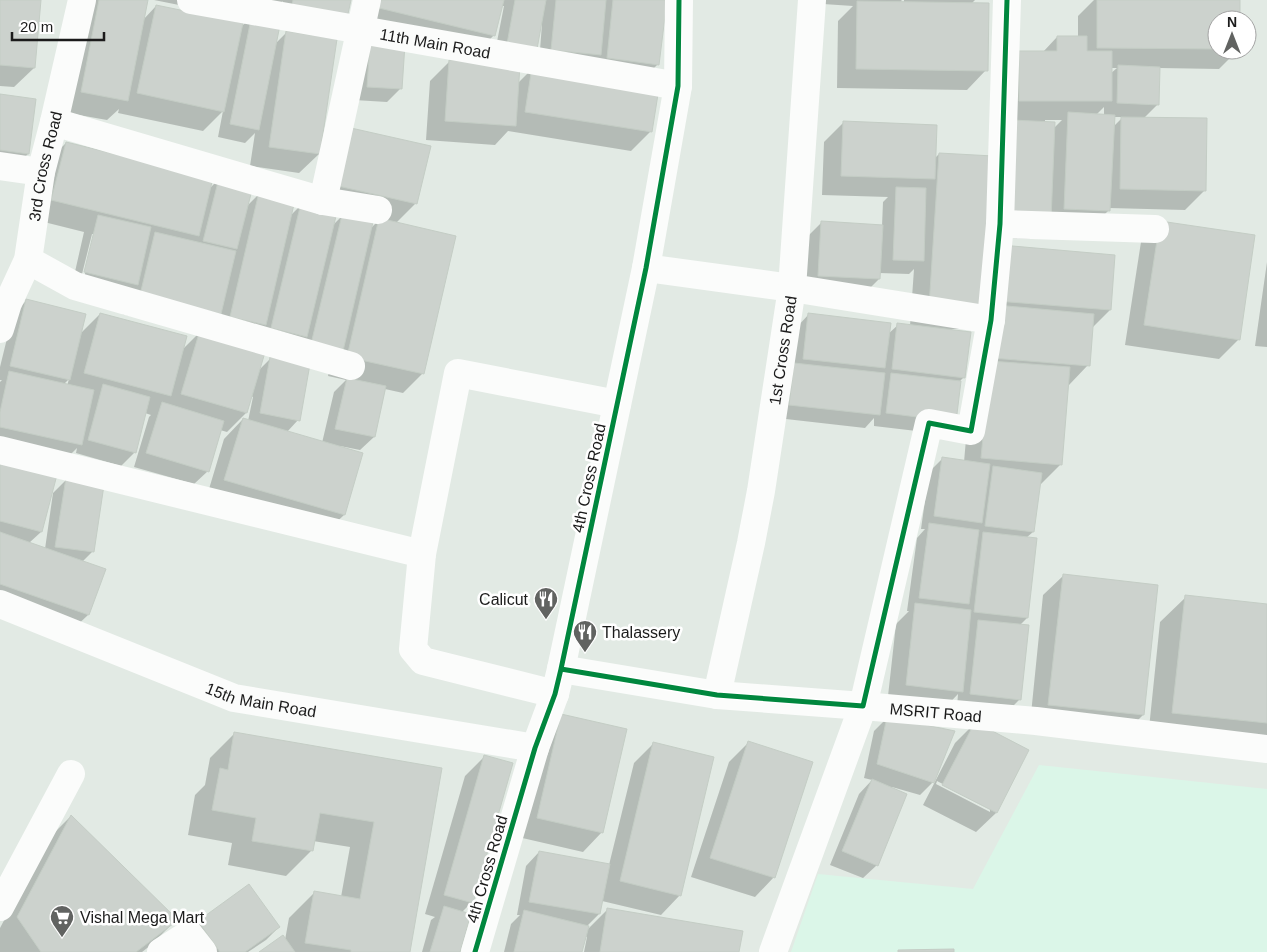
<svg xmlns="http://www.w3.org/2000/svg" width="1267" height="952" font-family="Helvetica,sans-serif">
	<style>
		.education { fill: #dbf6e8 }
		.shadow { fill: #0003; fill-rule: evenodd }
		.building { fill: #ccd2cd; stroke: #c4cdc5 }
		.lines { fill: none; stroke-linecap: round; stroke-linejoin: round }
		.minor { stroke: #fbfcfb; stroke-width: 28 }
		.cycleway-casing { stroke: #fff; stroke-width: 8 }
		.cycleway { stroke: #00873e; stroke-width: 5 }
		.labels { text-anchor: middle; dominant-baseline: central; stroke-width: 5; stroke-linejoin: round; paint-order: stroke }
		.street-label { font-size: 16px; fill: #1b1b1b; stroke: #fff }
		.poi-label { font-size: 16px; fill: #1b1b1b; stroke: #fff; text-anchor: start }
	</style>
	<rect width="100%" height="100%" fill="#e2eae4"/>
	<path class="education" d="M1039,765L1267,789V952H791L818,874L973,889Z"/>
	<path class="shadow" d="M0,0H40L34,68L14,87L0,86Z
		M92,0H147L143,20L156,6L241,27L249,19L154,0H350L279,25L276,43L286,33L319,154L299,173L250,166L255,133L245,143L218,137L223,111L203,131L118,113L119,109L107,120L62,112ZM283,1L279,21L266,18Z
		M367,0H665L658,64L645,77L539,63L542,24H540L494,57L504,6H501L494,35L475,55L361,27Z
		M809,0H902L899,3H904V0H975L971,4L986,70L967,90L837,88L838,21L853,6L808,3Z
		M1094,0H1239V20H1217V50H1238L1219,69L1159,68L1158,104L1143,119L1205,190L1185,210L1109,208L1108,211L1089,230L1045,224L1030,239L986,237L985,264L1114,256L1110,310L1092,328L1088,365L1069,385H1067L1061,464L1041,484H1040L1033,532L1026,538L1027,618L1020,625V699L1006,713L957,707L958,694L942,711L887,705L896,624L909,611H907L917,538L925,529H921L929,472L942,459L964,462L971,382L978,314L962,329H952L964,377L960,381L942,434L874,426V418L865,428L777,418L796,328L809,314L888,334L898,325L910,326L914,269L909,274L879,273V279L866,292L805,288L808,236L821,223L882,226L883,202L888,197L822,195L824,142L844,122L935,158L939,154L991,157L1019,52H1043L1057,37H1078V16ZM1110,68H1117L1110,74ZM1104,107V115H1096ZM1113,117H1123L1113,127ZM1045,120H1062L1054,128L1045,123Z
		M371,43L400,89L387,102L354,100Z
		M450,61L517,84L533,68L650,132L631,151L508,131L495,145L426,140L430,81Z
		M0,95L28,154L8,173L0,172Z
		M66,143L209,189L219,179L247,206L260,193L290,216L301,205L332,226L342,216L371,228L380,219L319,205L332,148L416,203L396,223L423,373L403,393L385,389L374,437L360,450L340,446V448L362,454L344,515L324,534L206,499L224,439L243,419L248,421L253,397L251,396L246,413L227,432L220,430L208,471L194,484L134,467L149,417L151,415L145,413L135,452L121,466L76,453L77,448L61,464L0,451V382L2,380H0V367L13,314L26,301L79,335L100,314L182,350L199,333L122,314L126,295L72,285L84,232L32,219L46,163ZM92,234H94L84,278H81ZM297,345L271,358L259,370L264,350ZM332,360L328,376L346,380L334,392L322,443L287,432L298,420L308,367ZM69,379L67,386L63,385Z
		M1160,223L1239,339L1219,359L1125,345L1141,242Z
		M1267,262V347L1255,346Z
		M0,458L41,532L29,543L45,549L53,493L66,480L92,552L82,562L88,615L68,634L0,610Z
		M1063,576L1143,715L1124,734L1030,724L1043,595Z
		M1186,597L1267,605V738H1148L1160,622Z
		M561,715L602,832L583,852L518,837Z
		M887,718L933,782L920,795L892,787L877,865L863,878L830,865L859,794L872,780L864,778L874,731Z
		M975,723L1028,750L996,813L976,832L923,805L955,743ZM937,781L990,809V812L936,784Z
		M235,733L441,769L409,952H261L285,940L289,918L314,893L341,897L350,847L313,841L311,851L286,876L228,865L232,843L188,835L195,795L205,785L210,758Z
		M748,743L774,877L755,897L691,877L729,762Z
		M653,744L680,895L661,915L602,901L599,914L588,925L586,931L608,909L738,952H584L587,937L585,936L581,952H504L511,924L520,915H517L526,866L539,852L609,865L634,763Z
		M485,756L472,902L462,912L458,952H422L431,920L435,917L425,914L465,776Z
		M71,816L176,920L151,945L142,952H0V928L46,841Z
		M249,886L279,927L266,940L248,952H197L185,935L198,922Z"/>
	<path class="building" d="M0,0H41L35,68L0,65Z
		M99,0H148L128,101L81,92Z
		M293,0H351L346,23L291,11Z
		M381,0H504L495,36L379,8Z
		M515,0H546L537,49L507,44Z
		M556,0H606L601,55L551,50Z
		M613,0H667L659,65L607,58Z
		M1097,0H1240V20H1217V49L1097,48Z
		M857,1L989,3L988,71L856,69Z
		M156,5L243,23L224,112L137,93Z
		M252,14L281,20L259,130L230,124Z
		M286,31L337,39L320,154L269,147Z
		M1057,36H1087V51H1112V101H1019V51H1057Z
		M370,42L405,44L402,89L367,87Z
		M449,60L520,65L516,126L445,121Z
		M1118,65L1160,67L1159,105L1117,103Z
		M532,67L659,88L652,132L525,112Z
		M0,94L36,99L29,154L0,150Z
		M1068,112L1115,115L1110,211L1064,209Z
		M1121,117L1207,118L1206,191L1120,189Z
		M1011,120L1055,122L1051,220L1006,218Z
		M843,121L937,125L935,179L841,176Z
		M351,128L431,146L417,204L338,186Z
		M66,142L213,178L199,236L51,200Z
		M939,153L993,156L983,310L929,307Z
		M219,178L253,186L237,249L203,241Z
		M896,187L926,188L924,261L893,260Z
		M259,192L295,200L266,325L230,317Z
		M301,203L337,212L307,337L271,328Z
		M98,215L151,227L138,285L84,272Z
		M342,215L373,222L343,351L311,344Z
		M379,218L456,236L424,374L347,357Z
		M821,221L883,225L880,279L818,276Z
		M1160,221L1255,235L1240,340L1144,325Z
		M155,232L236,251L221,314L140,295Z
		M1001,245L1115,255L1111,310L997,301Z
		M26,299L86,314L70,380L10,366Z
		M996,305L1094,314L1090,366L992,358Z
		M100,313L187,336L171,396L84,373Z
		M808,313L891,323L885,368L803,359Z
		M897,323L971,332L965,378L892,369Z
		M200,330L266,349L247,413L181,394Z
		M270,357L310,364L300,421L260,413Z
		M990,361L1070,367L1062,465L981,458Z
		M794,363L885,373L880,415L789,405Z
		M9,371L94,390L82,445L0,427V412Z
		M891,373L961,381L956,422L886,413Z
		M347,378L386,386L375,437L335,429Z
		M103,384L150,397L136,453L88,440Z
		M162,402L224,421L209,472L146,453Z
		M243,418L363,453L345,515L224,480Z
		M0,456L58,471L42,532L0,521Z
		M942,457L990,464L982,523L934,516Z
		M993,466L1042,473L1034,532L985,526Z
		M66,478L104,485L94,552L55,547Z
		M929,523L979,530L969,604L919,598Z
		M0,532L106,569L89,615L0,584Z
		M983,532L1037,538L1028,618L974,612Z
		M1063,574L1158,585L1144,715L1048,705Z
		M1185,595L1267,604V723L1172,713Z
		M915,603L971,610L963,692L906,685Z
		M978,620L1029,625L1021,700L970,694Z
		M561,714L627,729L603,833L537,818Z
		M887,717L955,731L934,783L877,764Z
		M975,722L1029,750L997,813L942,785Z
		M234,732L442,768L410,952H351V950L305,943L314,891L360,899L374,822L320,813L313,851L252,841L256,818L212,810L220,768L228,770Z
		M748,741L813,762L775,878L710,858Z
		M653,742L714,757L681,896L620,881Z
		M484,755L513,763L473,903L444,895Z
		M872,779L907,794L878,866L842,851Z
		M71,815L178,920L136,952H41L17,917Z
		M539,851L610,864L600,914L529,902Z
		M249,884L280,927L245,952H220L198,921Z
		M444,906L471,914L460,952H430Z
		M607,908L743,931L739,952H600Z
		M524,910L589,926L582,952H514Z
		M283,935L295,952H259Z
		M954,949V952H898V950Z"/>
	<g class="lines">
		<g class="minor">
			<path id="s1" d="M191,0L678,86"/>
			<path d="M54,122L323,201L378,210"/>
			<path d="M0,166L41,172"/>
			<path d="M323,201L367,0"/>
			<path d="M1000,224L1155,229"/>
			<path d="M28,260L75,286L351,366"/>
			<path d="M646,268L792,288L991,320"/>
			<path id="s2" d="M0,329L8,303L28,260L41,172L54,122L82,0"/>
			<path d="M0,450L422,554"/>
			<path id="s3" d="M0,604L234,698L535,748"/>
			<path d="M561,669L717,695L863,706L929,423L971,431L991,320L1000,224L1007,0"/>
			<path d="M555,694L423,661L413,649L422,554L458,373L617,404"/>
			<path id="s4" d="M717,695L751,543L761,491L792,288L812,0"/>
			<path d="M0,907L71,774"/>
			<path d="M161,952L189,934L203,952"/>
			<path d="M475,952L535,748L555,694L561,669L646,268L678,86L679,0"/>
			<path id="s5" d="M773,952L863,706L1036,721L1267,749"/>
		</g>
		<g class="cycleway-casing">
			<path id="cycleway" d="M561,669L717,695L863,706L929,423L971,431L991,320L1000,224L1007,0
				M475,952L535,748L555,694L561,669L646,268L678,86L679,0"/>
		</g>
		<use href="#cycleway" class="cycleway"/>
	</g>
	<defs>
		<g id="restaurant-pin" transform="scale(1.25)"><path d="M0 17L-7.5 6A9.5 9.5 0 1 1 7.5 6Z" fill="#616361" stroke="#fff"/><path d="M-5-6h1v4h1v-4h1v4h1v-4h1v5L-1.5 .5V6h-2V.5L-5-1ZM5-6V6H3V1.5H1.5Q1.5-4 5-6Z" fill="#fff"/></g>
		<g id="supermarket-pin" transform="scale(1.25)"><path d="M0 17L-7.5 6A9.5 9.5 0 1 1 7.5 6Z" fill="#616361" stroke="#fff"/><path d="M-6-5.5h2.5l.6 2H6L4.5 2H-2.5L-4.4-4H-6ZM-1.5 3.2a1.3 1.3 0 1 0 .1 0ZM3 3.2a1.3 1.3 0 1 0 .1 0Z" fill="#fff"/></g>
	</defs>
	<g fill-rule="evenodd">
		<use href="#restaurant-pin" x="546" y="599"/>
		<use href="#restaurant-pin" x="585" y="632"/>
		<use href="#supermarket-pin" x="62" y="917"/>
	</g>
	<g class="labels">
		<g class="street-label">
			<text stroke="none"><textPath href="#s1" startOffset="248">11th Main Road</textPath></text>
			<text stroke="none"><textPath href="#s2" startOffset="170">3rd Cross Road</textPath></text>
			<text stroke="none"><textPath href="#s4" startOffset="351">1st Cross Road</textPath></text>
			<text transform="translate(589 478) rotate(-78)">4th Cross Road</text>
			<text stroke="none"><textPath href="#s3" startOffset="279">15th Main Road</textPath></text>
			<text stroke="none"><textPath href="#s5" startOffset="335">MSRIT Road</textPath></text>
			<text transform="translate(487 869) rotate(-74)">4th Cross Road</text>
		</g>
		<g class="poi-label">
			<text x="528" y="599" text-anchor="end">Calicut</text>
			<text x="602" y="632">Thalassery</text>
			<text x="80" y="917">Vishal Mega Mart</text>
		</g>
	</g>
	<g transform="translate(1232 35)"><circle r="24" fill="#ffffff" stroke="#a4a4a4"/>
	<path d="M0-4L9 19L0 12L-9 19Z" fill="#616361"/>
	<text y="-8" font-size="14" font-weight="bold" text-anchor="middle" fill="#1b1b1b">N</text>
	</g>
	<path d="M12 32v8h92v-8" fill="none" stroke="#1b1b1b" stroke-width="2.5"/>
	<text x="20" y="32" font-size="15" fill="#1b1b1b" stroke="#ffffff" stroke-width="4" paint-order="stroke">20 m</text>
</svg>
